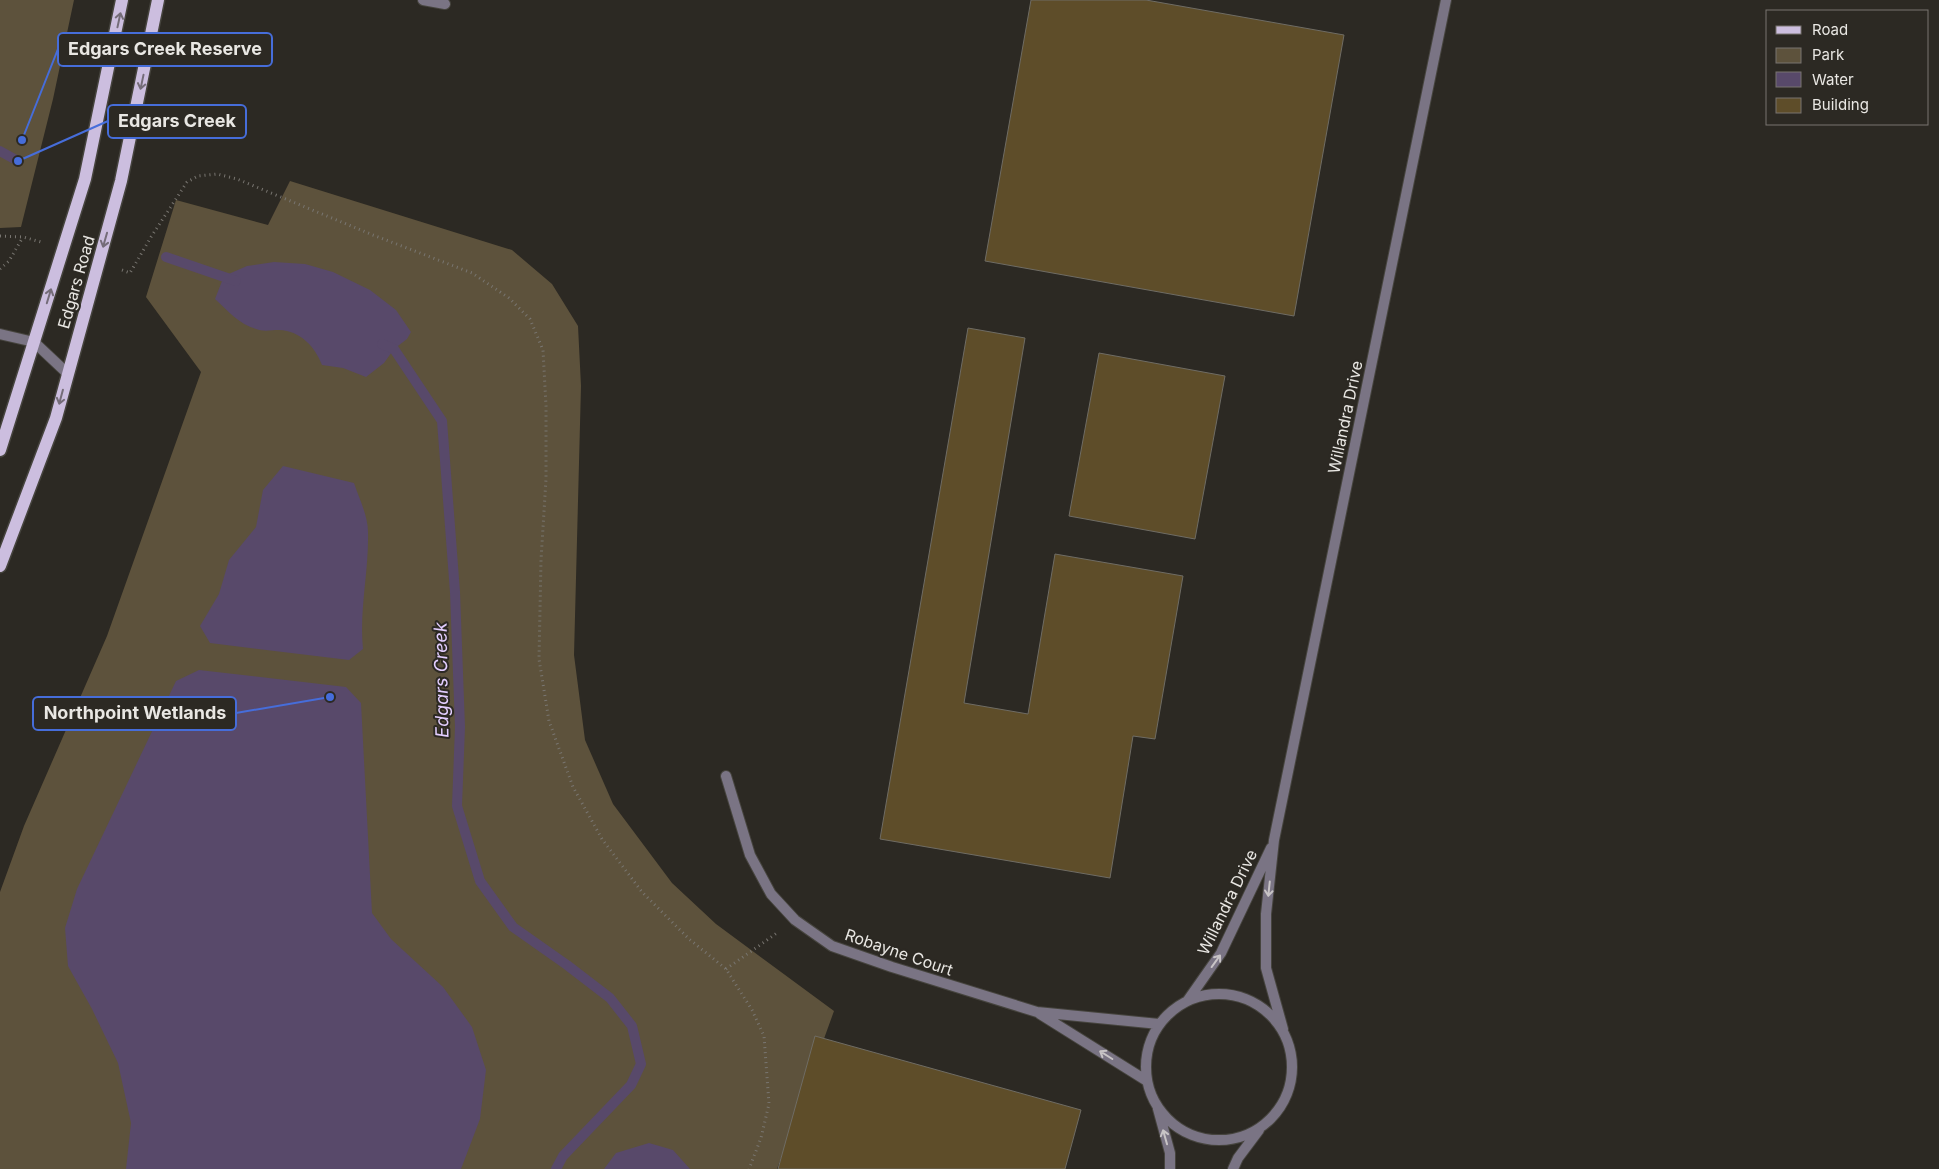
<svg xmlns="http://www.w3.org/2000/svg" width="1939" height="1169" font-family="Inter,sans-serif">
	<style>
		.green { fill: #5d523c }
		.water { fill: #58496a }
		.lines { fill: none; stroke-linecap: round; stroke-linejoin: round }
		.stream { stroke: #58496a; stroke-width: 10 }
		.building { fill: #5e4d29; stroke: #6f6c64 }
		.lane-casing { stroke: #46443e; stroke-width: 12 }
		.street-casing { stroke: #46443e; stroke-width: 12 }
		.primary-casing { stroke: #46443e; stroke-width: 15 }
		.path { stroke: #797671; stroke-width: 3; stroke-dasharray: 1 4; stroke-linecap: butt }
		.lane { stroke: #7a7484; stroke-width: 10 }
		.street { stroke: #7a7484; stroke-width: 10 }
		.primary { stroke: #ccbedf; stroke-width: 12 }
		.oneway { stroke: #746c78 }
		.oneway2 { stroke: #c8c4c6 }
		.labels { text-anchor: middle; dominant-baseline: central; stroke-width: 4; stroke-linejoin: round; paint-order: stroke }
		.street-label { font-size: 16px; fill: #e9e7e3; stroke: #2c2923 }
		.water-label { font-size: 18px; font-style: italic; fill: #e3ceff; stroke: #2c2923 }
		.leader { fill: none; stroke: #466dda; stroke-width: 2 }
		.callout-dot { fill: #466dda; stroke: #2c2923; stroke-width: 2 }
		.callout { fill: #2c2923; stroke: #466dda; stroke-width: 2 }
		.callout-label { font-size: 18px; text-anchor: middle; font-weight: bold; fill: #e9e7e3 }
	</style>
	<rect width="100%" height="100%" fill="#2c2923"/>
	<path class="green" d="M0,0H74L53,99L21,227L0,228Z
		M290,181L512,250L552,284L578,326L581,386L574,655L585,740L613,804L672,883L716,924L834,1011L777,1169H0V892L24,826L107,636L201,372L146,297L176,200L268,225Z"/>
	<path class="water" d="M274,262L305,264L333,272L370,290L396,310L411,332L407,339L394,349L384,363L366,377L343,368L322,365C315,347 301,331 279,330C272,330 263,332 256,329C239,324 228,311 215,299L224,276L247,266Z
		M283,466L354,483C359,498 368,516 368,532C369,571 359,610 363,649L349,660L210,643L200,626L219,594L229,560L256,527L263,490Z
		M199,670L346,687L361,703L372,913L391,939L443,987L472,1027L486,1070L480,1119L461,1169H126L131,1123L118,1063L92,1009L68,966L65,928L77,889L176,681Z
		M649,1143L673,1150L690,1169H604L616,1153Z"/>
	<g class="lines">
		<path class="stream" d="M0,151L18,161
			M166,257L236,281
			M382,344L394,349L442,421L455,592L460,727L457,806L480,881L513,927L567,965L610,998L632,1026L641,1064L631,1085L563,1156L556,1169"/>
	</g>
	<path class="building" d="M1031,0H1146L1344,35L1294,316L985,261Z
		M968,328L1025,338L964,703L1028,714L1055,554L1183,576L1155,739L1133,736L1110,878L880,839Z
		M1099,353L1225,376L1195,539L1069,516Z
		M815,1036L1081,1110L1065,1169H778Z"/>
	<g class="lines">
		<g class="lane-casing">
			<path id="lane" d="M423,0L445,4"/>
		</g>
		<g class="street-casing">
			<path id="street" d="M0,334L34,342L67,373
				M726,776L750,855L771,894L795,920L832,946L892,967L1037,1012L1159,1024
				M1146 1067a73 73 0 1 1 146 0a73 73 0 1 1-146 0Z
				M1188,1000L1221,953L1271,848
				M1040,1014L1147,1081
				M1283,1029L1266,968V914L1274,840L1446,0
				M1158,1109L1170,1153V1169
				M1233,1169L1238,1158L1259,1130"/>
		</g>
		<g class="primary-casing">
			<path id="primary" d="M0,450L85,179L122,0
				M0,566L56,418L121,181L158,0"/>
		</g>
		<path class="path" d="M0,236L23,237L41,242
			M0,269L9,261L23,237
			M122,270L130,273L151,237L187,182L198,176L217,174L237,179L373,235L472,273L509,298L530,319L543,350L546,406V479L541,560L539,659L549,721L573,787L602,839L642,892L689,939L726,969L752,1010L764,1036L769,1104L761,1138L749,1169
			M726,969L777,933"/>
		<use href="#lane" class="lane"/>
		<use href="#street" class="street"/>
		<use href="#primary" class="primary"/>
	</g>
	<defs><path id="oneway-shaft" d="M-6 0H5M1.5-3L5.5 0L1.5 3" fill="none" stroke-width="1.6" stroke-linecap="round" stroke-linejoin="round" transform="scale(1.25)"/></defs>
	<g class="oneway">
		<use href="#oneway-shaft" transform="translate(119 20) rotate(-78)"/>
		<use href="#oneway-shaft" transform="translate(142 82) rotate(102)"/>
		<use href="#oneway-shaft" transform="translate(105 240) rotate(106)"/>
		<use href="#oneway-shaft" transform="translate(49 296) rotate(-73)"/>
		<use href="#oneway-shaft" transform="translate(61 397) rotate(105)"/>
	</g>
	<g class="oneway2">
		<use href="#oneway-shaft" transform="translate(1269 889) rotate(96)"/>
		<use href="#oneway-shaft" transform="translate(1216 961) rotate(-54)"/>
		<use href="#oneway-shaft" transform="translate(1106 1055) rotate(-148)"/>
		<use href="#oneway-shaft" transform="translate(1165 1137) rotate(-106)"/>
	</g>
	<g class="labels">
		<g class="street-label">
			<text transform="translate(76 282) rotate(-74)">Edgars Road</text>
			<text transform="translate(1345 417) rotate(-78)">Willandra Drive</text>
			<text transform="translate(1227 902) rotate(-64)">Willandra Drive</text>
			<text transform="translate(899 952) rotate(19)">Robayne Court</text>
		</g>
		<g class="water-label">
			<text transform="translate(441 680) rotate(-91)">Edgars Creek</text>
		</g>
	</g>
	<path class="leader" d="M22 140L58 49M18 161L108 121M330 697L236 713"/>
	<g class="callout-dot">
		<circle cx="22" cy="140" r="5"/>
		<circle cx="18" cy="161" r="5"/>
		<circle cx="330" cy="697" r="5"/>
	</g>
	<g class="callout">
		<rect x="58" y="33" width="214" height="33" rx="5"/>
		<rect x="108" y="105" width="138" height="33" rx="5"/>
		<rect x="33" y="697" width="203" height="33" rx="5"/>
	</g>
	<g class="callout-label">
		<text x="165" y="55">Edgars Creek Reserve</text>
		<text x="177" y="127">Edgars Creek</text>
		<text x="135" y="719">Northpoint Wetlands</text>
	</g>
	<rect x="1766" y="10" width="162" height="115" fill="#2c2923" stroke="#787570"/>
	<rect x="1776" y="26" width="25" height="8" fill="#ccbedf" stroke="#787570"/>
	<text x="1812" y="35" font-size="15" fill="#e9e7e3">Road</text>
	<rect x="1776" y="48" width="25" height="15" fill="#5d523c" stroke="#787570"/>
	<text x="1812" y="60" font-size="15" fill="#e9e7e3">Park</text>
	<rect x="1776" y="72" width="25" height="15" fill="#58496a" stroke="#787570"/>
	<text x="1812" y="85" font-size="15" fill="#e9e7e3">Water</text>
	<rect x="1776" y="98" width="25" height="15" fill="#5e4d29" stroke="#787570"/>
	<text x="1812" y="110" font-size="15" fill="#e9e7e3">Building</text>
</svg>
